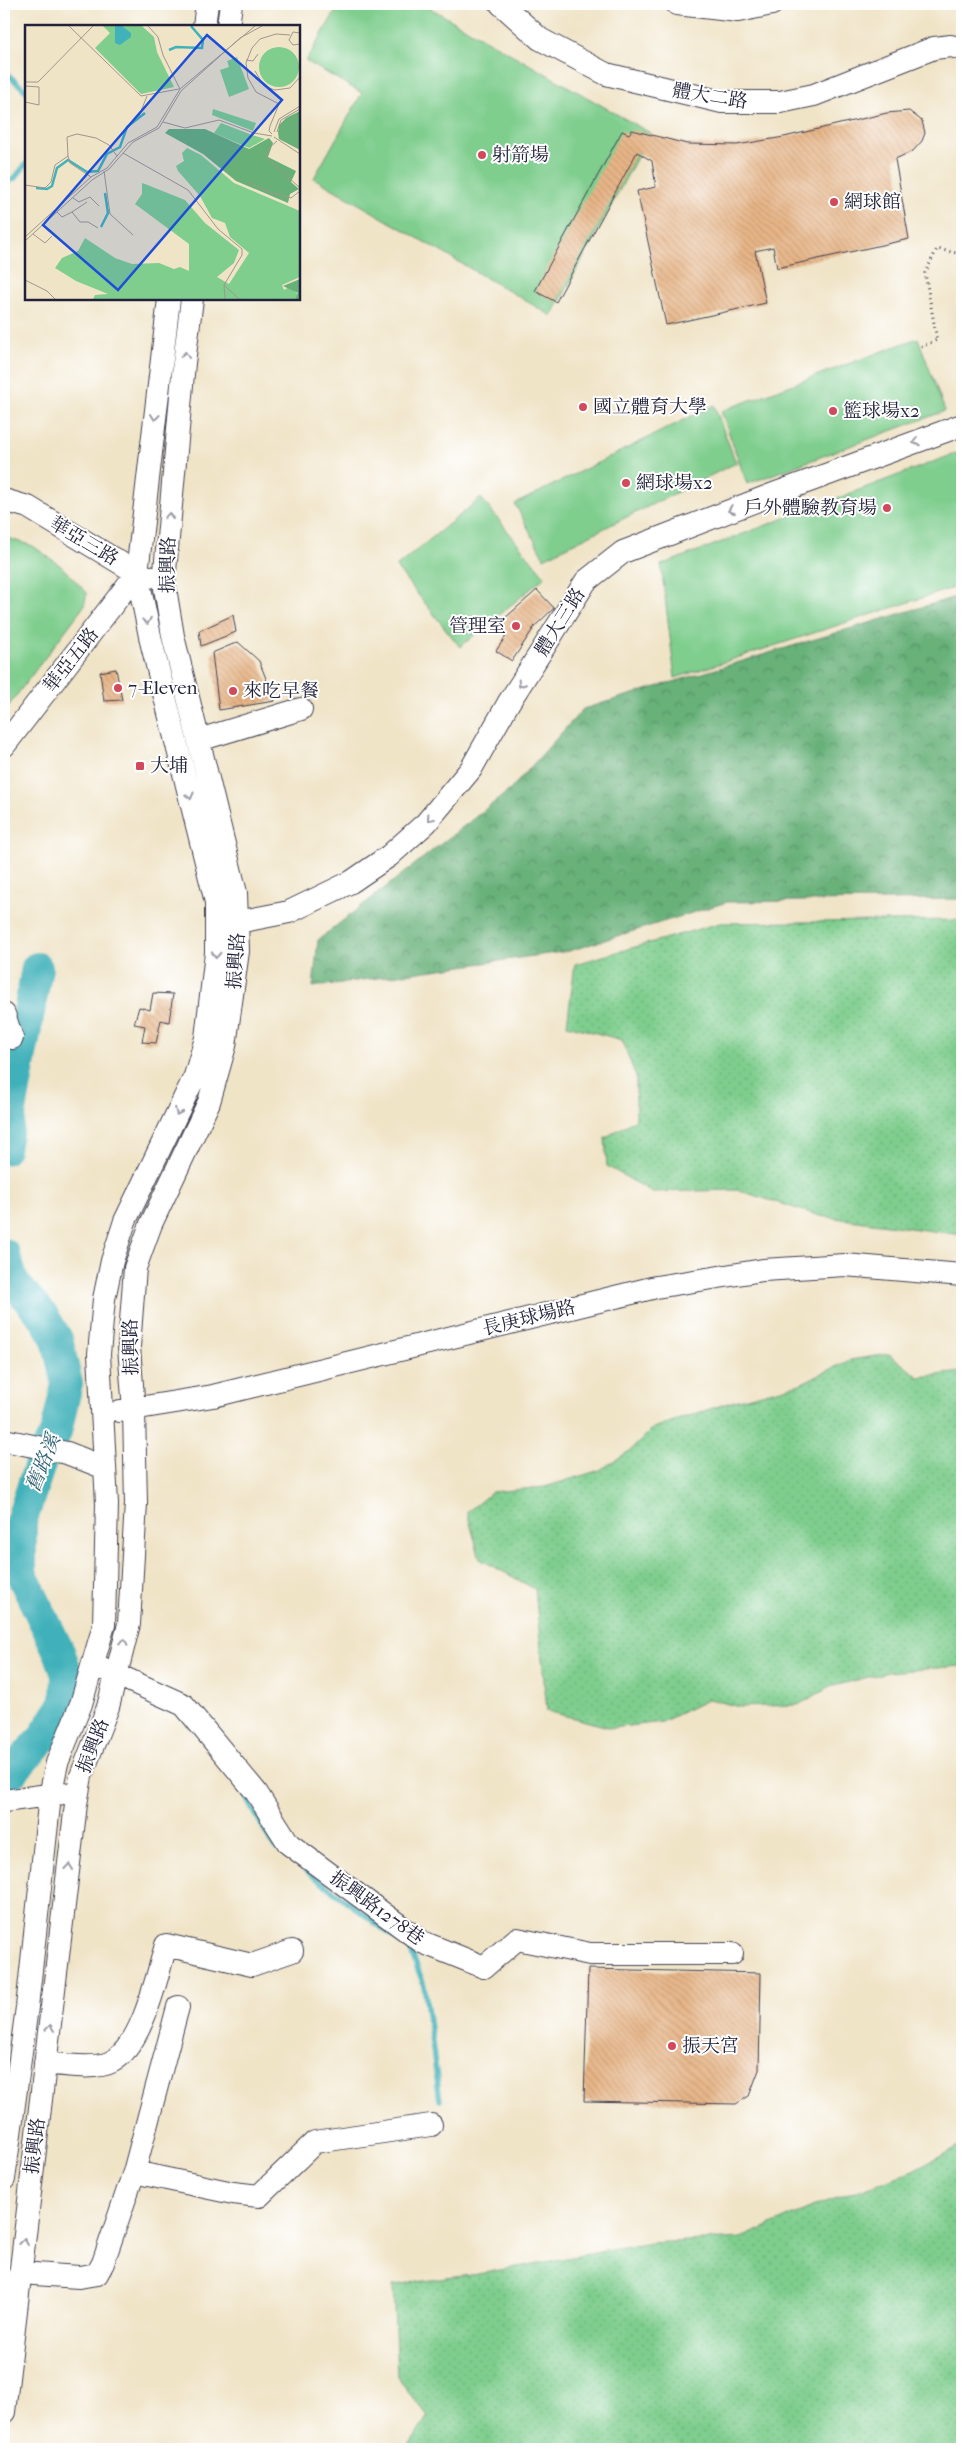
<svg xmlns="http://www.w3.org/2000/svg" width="966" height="2453" font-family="'IM FELL French Canon','Noto Serif TC',serif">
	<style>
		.grass { fill: url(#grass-dots); stroke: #507864 }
		.forest { fill: url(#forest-crowns); stroke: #446a5a }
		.park { fill: #7fce8e; stroke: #507864 }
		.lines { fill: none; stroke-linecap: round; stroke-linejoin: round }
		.stream { stroke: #41b1ba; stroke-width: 5.5 }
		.river { stroke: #41b1ba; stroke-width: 32 }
		.building { fill: url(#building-back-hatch) }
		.minor-casing { stroke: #413f50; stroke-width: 24 }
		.path { stroke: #413f50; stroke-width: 3; stroke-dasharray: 1 4; stroke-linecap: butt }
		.minor { stroke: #fff; stroke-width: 22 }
		.oneway { stroke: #9c9ca7 }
		.poi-dot { fill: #d1495b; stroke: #fff; stroke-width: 2 }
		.labels { text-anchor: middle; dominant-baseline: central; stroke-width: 4; stroke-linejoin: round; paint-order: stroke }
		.street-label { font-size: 19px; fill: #22223b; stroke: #fff }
		.poi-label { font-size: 19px; fill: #22223b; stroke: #fff; text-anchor: start }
		.water-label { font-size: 20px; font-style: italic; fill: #306274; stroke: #fff }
		.inset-river { fill: none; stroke: #41b1ba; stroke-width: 2.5 }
		.inset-road { fill: none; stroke: #9e968f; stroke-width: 1 }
		.view { fill: #1d4ed8; fill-opacity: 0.15; stroke: #1d4ed8; stroke-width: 2.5 }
		.inset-edge { fill: none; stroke: #22223b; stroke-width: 2.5 }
	</style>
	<defs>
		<pattern id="grass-dots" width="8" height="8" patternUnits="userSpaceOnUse" patternTransform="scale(1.25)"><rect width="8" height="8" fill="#7fce8e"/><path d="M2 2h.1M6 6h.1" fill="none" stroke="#6db17b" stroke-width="1.8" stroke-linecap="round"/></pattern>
		<pattern id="forest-crowns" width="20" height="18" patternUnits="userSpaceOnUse" patternTransform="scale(1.25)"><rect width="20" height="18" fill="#67b179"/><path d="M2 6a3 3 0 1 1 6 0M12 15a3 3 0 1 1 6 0" fill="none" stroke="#549064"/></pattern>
		<pattern id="building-back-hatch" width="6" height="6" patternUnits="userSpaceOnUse" patternTransform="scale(1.25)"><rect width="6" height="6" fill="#e7b587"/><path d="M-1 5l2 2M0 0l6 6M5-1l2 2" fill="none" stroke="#c69b75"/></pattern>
	</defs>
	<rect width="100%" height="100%" fill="#fff"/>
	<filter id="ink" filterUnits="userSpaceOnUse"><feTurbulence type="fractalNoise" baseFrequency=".02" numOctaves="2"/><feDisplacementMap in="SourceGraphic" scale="10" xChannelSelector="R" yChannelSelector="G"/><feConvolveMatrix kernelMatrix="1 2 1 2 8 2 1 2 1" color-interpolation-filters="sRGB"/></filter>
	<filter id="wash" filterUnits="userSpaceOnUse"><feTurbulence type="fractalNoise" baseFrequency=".0096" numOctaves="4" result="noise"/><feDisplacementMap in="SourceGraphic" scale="20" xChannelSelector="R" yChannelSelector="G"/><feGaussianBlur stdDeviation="1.12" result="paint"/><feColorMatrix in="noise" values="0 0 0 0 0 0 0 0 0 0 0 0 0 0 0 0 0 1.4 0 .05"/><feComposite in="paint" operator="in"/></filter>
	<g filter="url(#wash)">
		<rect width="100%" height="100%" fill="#f0e4c7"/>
		<path class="grass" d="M962,920V1235L820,1216L737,1190L652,1192L607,1166L605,1138L636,1119V1077L622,1040L567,1025L575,964L720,923Z
			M889,1354L919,1377L962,1372V1666L888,1672L830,1687L798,1705L739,1707L709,1699L662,1722L612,1728L547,1711L535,1589L480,1559L467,1512L492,1492L545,1487L600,1470L631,1450L653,1428L731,1402L800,1384L850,1360Z
			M962,2145V2449H406L428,2416L397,2377L393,2285L478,2274L650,2243L741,2238L812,2207L913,2171Z"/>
		<path class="forest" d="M962,595V899L727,902L569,951L313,987L318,940L510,790L583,709Z"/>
		<path class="park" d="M340,4H423L650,133L552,316L314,178L362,93L306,61Z
			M918,338L945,411L747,484L721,411Z
			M714,405L736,463L544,558L515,504Z
			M962,451V585L675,678L661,565Z
			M481,498L545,577L460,647L396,567Z
			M4,537L33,546L61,566L87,593L84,606L4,712Z"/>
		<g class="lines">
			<path class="stream" d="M4,71L26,91
				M4,184L15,178L26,164
				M243,1792L273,1845L284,1854
				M304,1869L410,1949L424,1985L440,2100"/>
			<path class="river" d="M4,1149L37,968
				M4,1254L14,1283L43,1316L57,1339L67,1384L56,1432L41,1461L21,1522V1573L60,1654L67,1675L66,1702L42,1739L12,1772L4,1777"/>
		</g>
		<g id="blocks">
			<path class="building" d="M909,111L922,121L925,133L922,141L913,151L895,159L909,239L777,268L773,247L755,251L766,303L666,325L637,191L656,187L652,161L637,152L556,302L535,291L622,131L629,134L632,130L687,144L737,145L784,137L887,113Z
				M537,590L554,608L535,626L512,661L496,651L506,636L497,625Z
				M233,615L236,632L201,646L199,631Z
				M238,642L259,661L275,701L219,710L212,653Z
				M116,669L122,700L104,701L100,672Z
				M153,993L173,994L169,1022L161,1020L156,1043L142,1042L145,1026L134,1024L139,1007L150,1010Z
				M588,1969L761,1973L759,2070L749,2096L736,2104L584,2101Z"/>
		</g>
	</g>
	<g filter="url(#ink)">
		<use href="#blocks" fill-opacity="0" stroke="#413f50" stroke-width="1"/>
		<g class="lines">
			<g class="minor-casing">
				<path id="minor" d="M501,4L540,39L606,74L722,102H780L814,95L934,48L951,46L962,49
					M677,4L738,11L772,4
					M204,26L207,4
					M228,26L231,4
					M4,500L28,507L137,573L149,577
					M199,740L301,709
					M4,746L137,573
					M223,925L289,912L351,882L389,856L426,823L471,769L509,702L586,581L623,552L771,495L962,425
					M4,1014L12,1038
					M120,1411L213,1396L656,1287L763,1270L845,1265L962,1275
					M4,1440L67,1453L105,1468
					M102,1668L184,1705L256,1792L289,1844L422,1942L484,1967L517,1939L590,1954H732
					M4,1801L63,1793
					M45,2063C63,2065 96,2070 111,2062C142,2047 157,1976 166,1945L252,1965L292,1951
					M134,2172L178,2007
					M4,2179L27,2007L50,1796L57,1763L81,1704L104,1625L107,1504L99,1354L104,1299L112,1261L125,1221L195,1076L206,1038L216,953V902L151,641L137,573L169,299
					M20,2273L79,2277L97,2274L103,2263L134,2172L233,2193L259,2196L315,2142L431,2125
					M4,2412L76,1804L81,1776L108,1707L129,1624L136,1503L134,1410L129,1347L135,1268L151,1224L209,1102L225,1046L238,951L236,893L173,636L164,582L184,363L192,299"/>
			</g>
			<path class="path" d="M917,4H926
				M956,4L962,6
				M921,347L937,340L925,273L937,249L962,254"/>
			<use href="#minor" class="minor"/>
		</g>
		<defs><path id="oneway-chevron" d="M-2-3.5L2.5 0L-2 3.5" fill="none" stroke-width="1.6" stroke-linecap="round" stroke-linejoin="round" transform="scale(1.25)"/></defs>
		<g class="oneway">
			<use href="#oneway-chevron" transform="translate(185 355) rotate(-83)"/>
			<use href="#oneway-chevron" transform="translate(155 417) rotate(96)"/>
			<use href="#oneway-chevron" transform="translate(916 442) rotate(160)"/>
			<use href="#oneway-chevron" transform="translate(731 510) rotate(159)"/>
			<use href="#oneway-chevron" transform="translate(169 516) rotate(-85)"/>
			<use href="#oneway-chevron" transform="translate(147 621) rotate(79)"/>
			<use href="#oneway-chevron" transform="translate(521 684) rotate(123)"/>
			<use href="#oneway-chevron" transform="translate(190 796) rotate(76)"/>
			<use href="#oneway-chevron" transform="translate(430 818) rotate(131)"/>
			<use href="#oneway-chevron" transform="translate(216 955) rotate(93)"/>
			<use href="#oneway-chevron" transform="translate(178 1112) rotate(116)"/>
			<use href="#oneway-chevron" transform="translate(124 1642) rotate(-76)"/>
			<use href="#oneway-chevron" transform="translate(69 1867) rotate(-83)"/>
			<use href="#oneway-chevron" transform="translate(50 2028) rotate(-83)"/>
			<use href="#oneway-chevron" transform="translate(24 2242) rotate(-83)"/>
		</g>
	</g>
	<g class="poi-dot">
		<circle cx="482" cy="155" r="5"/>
		<circle cx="834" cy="202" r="5"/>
		<circle cx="583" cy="407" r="5"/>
		<circle cx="833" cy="411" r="5"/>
		<circle cx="626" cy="483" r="5"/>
		<circle cx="887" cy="508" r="5"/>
		<circle cx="516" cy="626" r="5"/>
		<circle cx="118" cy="688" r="5"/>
		<circle cx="233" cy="691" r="5"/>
		<rect x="135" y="761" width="10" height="10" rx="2.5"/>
		<circle cx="672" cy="2046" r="5"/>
	</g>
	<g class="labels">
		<g class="street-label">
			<text transform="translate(710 96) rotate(9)">體大二路</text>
			<text transform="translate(84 541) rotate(31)">華亞三路</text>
			<text transform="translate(168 565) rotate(-89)">振興路</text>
			<text transform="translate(560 622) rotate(-58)">體大三路</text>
			<text transform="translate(71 660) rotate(-52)">華亞五路</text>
			<text transform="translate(236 961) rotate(-86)">振興路</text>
			<text transform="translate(529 1318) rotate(-14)">長庚球場路</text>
			<text transform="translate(131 1347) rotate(-91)">振興路</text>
			<text transform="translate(93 1746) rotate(-69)">振興路</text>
			<text transform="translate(377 1908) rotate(36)">振興路1278巷</text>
			<text transform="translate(35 2146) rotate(-83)">振興路</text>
		</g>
		<g class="poi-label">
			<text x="492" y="155">射箭場</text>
			<text x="844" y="202">網球館</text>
			<text x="593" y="407">國立體育大學</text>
			<text x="843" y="411">籃球場x2</text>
			<text x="636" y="483">網球場x2</text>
			<text x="877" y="508" text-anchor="end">戶外體驗教育場</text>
			<text x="506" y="626" text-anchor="end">管理室</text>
			<text x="128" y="688">7-Eleven</text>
			<text x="243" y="691">來吃早餐</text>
			<text x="150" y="766">大埔</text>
			<text x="682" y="2046">振天宮</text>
		</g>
		<g class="water-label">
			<text transform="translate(43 1463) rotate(-68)">舊路溪</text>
		</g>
	</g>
	<g transform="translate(25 25)">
		<rect width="275" height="275" fill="#f0e4c7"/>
		<path d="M162,123L176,130L209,158L275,186V252L257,260L259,265L264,262L273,269L270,274H68L70,270L83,269L51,256L30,243L37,233L53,226L60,213L90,233L107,239L134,238L149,244L155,242L164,246V219L110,179L117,169V158L120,159L160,175L180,198L214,225L209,238L192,252L204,259L224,228L205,212L200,198L187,193L175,171L153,146L151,141L159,136L157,128Z" fill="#7fce8e"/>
		<path d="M275,86V125L254,114L253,108L254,100L261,93ZM144,104H180L224,124L244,113L248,118L243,132L271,146L266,157L274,164L265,169L263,178L211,156L178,129L140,108ZM275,254V274H270L273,268L258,261Z" fill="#67b179"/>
		<path d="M78,1H117L129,12L132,27L149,62L116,69L70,23L85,8ZM234 42a20 20 0 1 1 40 0a20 20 0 1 1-40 0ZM212,32L224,64L204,72L195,45L204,42L202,36ZM188,84L231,98L228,106L187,90ZM196,98L227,110L240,114L224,123L189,108Z" fill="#7fce8e"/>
		<path d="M90,1H97L106,8V12L95,20L90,18Z" fill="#41b1ba"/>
		<path class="inset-river" d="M144,25L151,22L177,23L178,15L166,1M11,163L22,164L27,161L32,143L43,135L62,147L73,146L82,129L95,122L102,102L120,88M76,202L83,188L80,168"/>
		<path class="inset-road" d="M44,1L116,71L154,64M123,1L133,12L138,30L155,64M275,8L268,7L264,15L268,20L275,19M221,35L228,36L233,29M230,46L239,61L250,65L265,63L275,52M0,57H13L68,1M0,61L14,62V80L0,77M114,91L122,71M138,97L160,103L194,95L229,108L247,111M249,107L254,94L275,81M252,107L256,95L275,84M247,109L244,106L245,101L254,79L231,67L223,53L221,38L227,23L235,14L251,9L265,10M249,112L275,129M252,116L243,124L242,133L275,163M98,128L163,165L193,204L217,224V230L199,260L200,274M43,131L45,138L66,152M79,146L85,189L108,210M224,157L241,166L266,173L275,166M0,160L20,163L26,157L30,140L43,131L42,112L52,109L71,113L84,120L92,131M48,173L54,177L65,172L74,181M32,187L37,192L47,187L55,197H63L73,203M47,187L62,177M8,209L20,218L27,211M0,212L66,152L82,143L103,118L132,102L155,64L230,1M0,216L67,155L84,144L108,117L134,103L156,66L215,13L237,1M0,255L22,266L30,274M199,260L214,274"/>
		<path class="view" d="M182,10L257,75L93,265L18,200Z"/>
		<rect width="275" height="275" class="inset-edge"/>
	</g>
	<rect width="966" height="2453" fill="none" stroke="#fff" stroke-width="20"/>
</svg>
